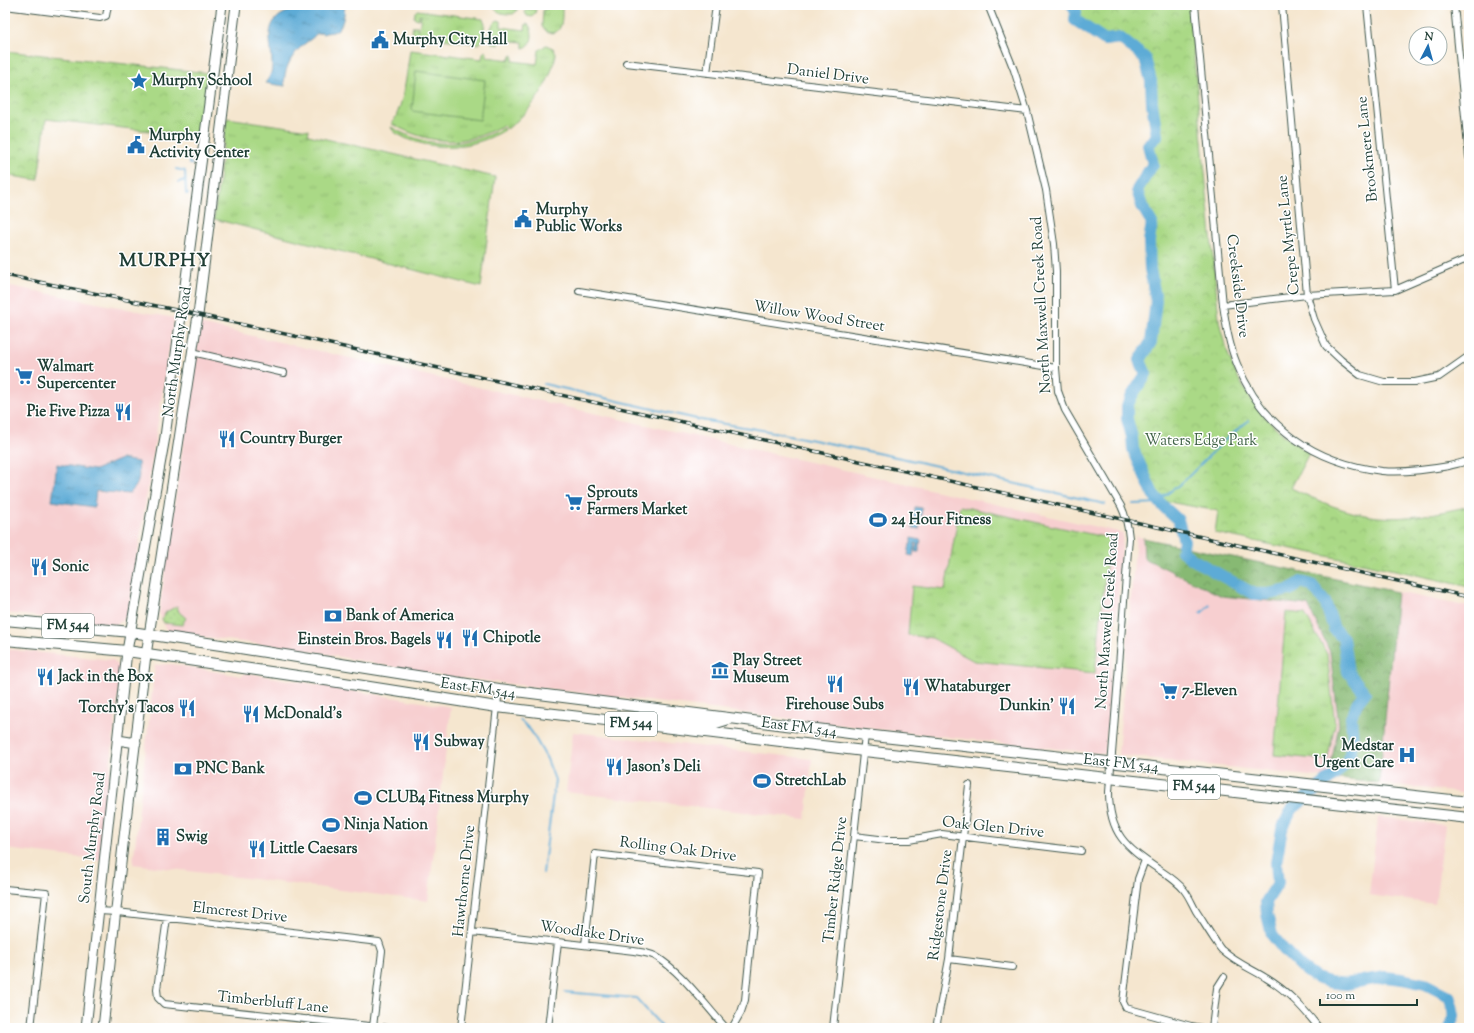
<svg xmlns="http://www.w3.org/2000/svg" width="1474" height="1033" font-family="'Sorts Mill Goudy',serif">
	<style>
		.built { fill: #f7cfd0 }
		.grass { fill: url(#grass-tufts); stroke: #648b5d }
		.forest { fill: url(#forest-crowns); stroke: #537b54 }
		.park { fill: url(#park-crowns); stroke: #648b5d }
		.garden { fill: url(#garden-dots); stroke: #648b5d }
		.pitch { fill: #aad986; stroke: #648b5d }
		.water { fill: url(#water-ripples); stroke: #3e7485 }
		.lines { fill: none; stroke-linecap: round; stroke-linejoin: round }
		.stream { stroke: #5dabd6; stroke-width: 2 }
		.river { stroke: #5dabd6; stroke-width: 12 }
		.street-casing { stroke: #3f564b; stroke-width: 8 }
		.secondary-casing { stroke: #3f564b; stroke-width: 11 }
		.primary-casing { stroke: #3f564b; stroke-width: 12 }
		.street { stroke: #fff; stroke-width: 6 }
		.secondary { stroke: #fff; stroke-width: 9 }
		.primary { stroke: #fff; stroke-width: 10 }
		.rail-casing { stroke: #1f3d34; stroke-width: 3.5 }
		.rail { stroke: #fff; stroke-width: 2; stroke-dasharray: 6; stroke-linecap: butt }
		.labels { text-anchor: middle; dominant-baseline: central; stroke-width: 3; stroke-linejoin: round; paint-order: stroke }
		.shield { fill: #fff; stroke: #627771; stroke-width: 1 }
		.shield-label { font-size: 14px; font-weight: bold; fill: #1f3d34 }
		.poi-label { font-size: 15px; font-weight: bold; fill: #1f3d34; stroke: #fff; text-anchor: start }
		.street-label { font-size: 15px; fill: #1f3d34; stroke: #fff }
		.park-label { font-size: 15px; fill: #426448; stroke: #fff }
		.district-label { font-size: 19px; font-weight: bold; letter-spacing: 1px; fill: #1f3d34; stroke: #fff }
	</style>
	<defs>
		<pattern id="grass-tufts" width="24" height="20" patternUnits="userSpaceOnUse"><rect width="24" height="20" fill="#aad986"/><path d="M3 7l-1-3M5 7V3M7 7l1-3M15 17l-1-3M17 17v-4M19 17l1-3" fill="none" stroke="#92bb74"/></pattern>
		<pattern id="forest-crowns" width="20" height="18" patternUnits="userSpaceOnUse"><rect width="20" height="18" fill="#87b973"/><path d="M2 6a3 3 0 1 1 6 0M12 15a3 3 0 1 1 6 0" fill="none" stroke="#6e985f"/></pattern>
		<pattern id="park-crowns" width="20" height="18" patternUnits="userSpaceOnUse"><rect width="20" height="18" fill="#aad986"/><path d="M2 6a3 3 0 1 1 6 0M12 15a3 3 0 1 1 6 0" fill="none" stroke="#92bb74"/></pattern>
		<pattern id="garden-dots" width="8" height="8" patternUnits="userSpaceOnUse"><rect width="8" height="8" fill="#aad986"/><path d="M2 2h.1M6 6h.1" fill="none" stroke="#92bb74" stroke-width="1.8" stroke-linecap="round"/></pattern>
		<pattern id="water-ripples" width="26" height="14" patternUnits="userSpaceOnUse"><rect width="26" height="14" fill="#5dabd6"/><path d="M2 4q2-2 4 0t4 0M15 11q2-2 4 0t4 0" fill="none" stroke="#4c8cae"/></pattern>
	</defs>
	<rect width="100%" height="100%" fill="#fff"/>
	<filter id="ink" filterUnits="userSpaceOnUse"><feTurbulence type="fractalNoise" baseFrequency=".025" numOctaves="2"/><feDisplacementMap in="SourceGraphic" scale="8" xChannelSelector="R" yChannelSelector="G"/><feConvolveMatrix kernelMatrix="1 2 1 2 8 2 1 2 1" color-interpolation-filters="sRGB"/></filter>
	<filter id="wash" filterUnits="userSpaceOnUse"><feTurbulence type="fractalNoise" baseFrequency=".012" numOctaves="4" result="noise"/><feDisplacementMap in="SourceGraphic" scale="16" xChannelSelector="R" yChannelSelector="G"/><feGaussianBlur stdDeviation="0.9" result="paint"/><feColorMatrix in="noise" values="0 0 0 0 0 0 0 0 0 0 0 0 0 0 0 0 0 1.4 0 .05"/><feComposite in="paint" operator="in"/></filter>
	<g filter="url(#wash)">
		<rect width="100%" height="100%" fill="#f5e6cf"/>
		<path class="built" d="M5,285L174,318L128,616L116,625L5,613Z
			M200,324L1123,533L1105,754L866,728L430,674L310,651L167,632L159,613Z
			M1136,536L1143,538L1145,558L1222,596L1308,605L1330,652L1339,725L1328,778L1118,755Z
			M1397,592L1469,607V794L1379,783Z
			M5,649L113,660L121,669L100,860L5,849Z
			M172,664L241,676L247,673L451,707L428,901L133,864L155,665Z
			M573,732L812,759L806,819L566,792Z
			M1378,817L1445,825L1435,904L1369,895Z"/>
		<path class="grass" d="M549,5H562C562,17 564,37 547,32L542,26L543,10L549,8Z
			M494,7L517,9V11L513,14C505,14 498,14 494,7Z
			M526,9H536L535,14L532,17L527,16L525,12Z
			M417,10L483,19L485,23L482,41L478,44L414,35L412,31L413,26H418L417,30H419L421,15H419V19L414,18L415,12Z
			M498,20L501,21V27L525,30L526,24L529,25C534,33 533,46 523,48V42L500,40L499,45L492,43C488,35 490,24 498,20Z
			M546,45L553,48L556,54C550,85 531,111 507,129L503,125C464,147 431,145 392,124C405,102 406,76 410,50L482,59L483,53L485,51L487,53V57L510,60L511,56L513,55V61L537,64L539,50Z
			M227,118L309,130L308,135L495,177L481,287L214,219Z
			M391,127C429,149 464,148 503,128L505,130C475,148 438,152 405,138C400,135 393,133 391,127Z
			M960,506L1109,538L1095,673L974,661L932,638L908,635L912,586L945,590Z
			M1286,612L1305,614L1327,654L1335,725L1327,760L1274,755Z"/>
		<path class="forest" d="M1143,538L1397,592L1379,783L1328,778L1339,725L1330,652L1308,605L1222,596L1144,558Z"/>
		<path class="park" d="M1072,5H1189L1219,320C1230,378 1258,421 1309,453L1291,488C1318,501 1348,514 1378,517C1408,520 1437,513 1466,507L1469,515V587L1395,570L1215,533L1218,511L1158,500L1153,494L1133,449L1132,437L1127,419V406L1133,394L1146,374L1140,360L1151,342L1156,301L1150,269L1149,241L1152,223L1142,206L1137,190L1153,164L1148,145L1156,136L1152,103L1151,81L1145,58L1120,39L1105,40L1075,20L1076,12Z
			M5,51L209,73L201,137L46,119L38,180L5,175Z"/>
		<path class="garden" d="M177,606L179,612L186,618L182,625L164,623L162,619L166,612Z"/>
		<path class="pitch" d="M416,71L485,80L480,120L412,111Z"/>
		<path class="water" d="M319,5H345C344,14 344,29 333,32C330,33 327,32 323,34L321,33L316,34C312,40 305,42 300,48C291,56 282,74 285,86L265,83C267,80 270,77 271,73C276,54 260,28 281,15C293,7 307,11 319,5Z
			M121,459L138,462C139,477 141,483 129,494L96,491L94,507L52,501L57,464L95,470Z
			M915,507L922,508L919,528L920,529L912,528Z
			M911,538L921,540L920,544H919V552H915L917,543H915L913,556L908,555L910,544H911Z"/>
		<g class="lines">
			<path class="stream" d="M186,156L189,157V164H192
				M176,169L185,171L186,194H188
				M179,182L185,180
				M544,384L701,420L779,433L906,459L1105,504
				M1133,504L1160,503L1163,497L1184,481L1225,440L1248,421
				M1201,613L1210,605
				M520,720L531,731L547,759L555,780L543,873
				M564,992L636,998L663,1028"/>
			<path class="river" d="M1072,5L1076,12L1075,20L1105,40L1120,38L1145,58L1151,81L1152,103L1157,136L1148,145L1153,164L1137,190L1142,206L1152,223L1149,241L1150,269L1156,301L1151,342L1140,360L1146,374L1133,394L1127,406V419L1132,437L1133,449L1153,494L1164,507L1178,520L1184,541L1182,551L1192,559L1254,594H1268L1290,590L1301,582L1311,585L1325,602L1334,629L1343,638L1348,672L1365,693L1357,703L1351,717L1353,741L1348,761L1336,774L1292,809L1282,829L1276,863L1278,883L1266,902L1267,914L1272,935L1284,950L1301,967L1316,978L1329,982L1346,984L1385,977L1402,979L1425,984L1449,996C1453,1007 1456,1017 1450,1028"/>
		</g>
	</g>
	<g filter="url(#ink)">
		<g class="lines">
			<g class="street-casing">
				<path id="street" d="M988,5L1014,70L1027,111L1046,190L1054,244L1056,271V368L1058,391L1065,410L1121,506C1126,516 1128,527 1129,538L1109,792C1109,834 1126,847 1158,869C1167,875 1177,881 1184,890C1189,896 1192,904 1196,911C1202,920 1208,930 1214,939C1217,943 1219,948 1223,951C1236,963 1252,969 1266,978C1288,991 1304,1009 1319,1028
					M1195,5L1223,305C1226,325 1229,345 1237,364C1262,427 1315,463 1382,471C1405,473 1426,470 1449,466C1455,464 1463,463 1469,460
					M1282,5L1307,295L1314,319L1326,346L1341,360L1360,375L1384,382H1415L1439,377L1469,356
					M1367,5L1395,290
					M1454,5L1469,157
					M5,6L100,18L106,16L108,5
					M626,63L1027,111
					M707,73L716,5
					M579,291L1056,368
					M1223,305L1307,295L1395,290L1469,258
					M192,352L284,373
					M854,836L887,840H909L942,834L1081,851
					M1145,860L1138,879L1123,1002L1126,1008L1191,1026L1202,1028
					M5,889L46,893L31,1028
					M98,911L117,912L379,942L382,951L373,1027
					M167,918L157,989L158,998L164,1004L388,1028
					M472,932L634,951C640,952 649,953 655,956C682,972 705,1005 726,1028
					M585,945L595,854L758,873L745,1000L741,1012L732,1028
					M949,959L1012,967
					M307,1028L308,1019
					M461,1028L499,689
					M548,1028L558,942
					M833,1028L865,735
					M936,1028L949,959L969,785
					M1212,1028L1217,988L1224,977"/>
			</g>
			<g class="secondary-casing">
				<path id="secondary" d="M118,740L136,743
					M86,1028L127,651L165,437L222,5
					M103,1028L123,845L146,655L198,315L236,5"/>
			</g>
			<g class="primary-casing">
				<path id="primary" d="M5,620L131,632L221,645L499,689L865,735L1469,802
					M5,640L127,651L325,680L497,707L864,751L1469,818
					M640,725L642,716L713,724L729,719"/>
			</g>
			<use href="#street" class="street"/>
			<use href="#secondary" class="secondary"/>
			<use href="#primary" class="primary"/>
			<g class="rail-casing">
				<path id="rail" d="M5,275L181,311L1126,520L1469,597"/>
			</g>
			<use href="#rail" class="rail"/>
		</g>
	</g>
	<defs>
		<g id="civic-bare" transform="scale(1.38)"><path d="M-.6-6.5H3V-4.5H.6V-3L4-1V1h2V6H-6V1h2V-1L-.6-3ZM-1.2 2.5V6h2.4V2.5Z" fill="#1f6fb2" stroke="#fff" stroke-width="2.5" paint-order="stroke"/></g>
		<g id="sight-bare" transform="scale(1.38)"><path d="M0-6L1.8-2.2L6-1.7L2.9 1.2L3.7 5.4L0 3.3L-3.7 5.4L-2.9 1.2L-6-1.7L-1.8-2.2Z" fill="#1f6fb2" stroke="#fff" stroke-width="2.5" paint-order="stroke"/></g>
		<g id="supermarket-bare" transform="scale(1.38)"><path d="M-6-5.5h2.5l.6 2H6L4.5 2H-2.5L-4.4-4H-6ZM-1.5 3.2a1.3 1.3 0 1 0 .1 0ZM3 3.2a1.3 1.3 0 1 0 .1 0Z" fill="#1f6fb2" stroke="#fff" stroke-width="2.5" paint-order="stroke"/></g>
		<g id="restaurant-bare" transform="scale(1.38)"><path d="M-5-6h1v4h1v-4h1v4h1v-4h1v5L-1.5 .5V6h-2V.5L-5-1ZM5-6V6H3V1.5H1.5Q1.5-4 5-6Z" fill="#1f6fb2" stroke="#fff" stroke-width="2.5" paint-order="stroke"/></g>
		<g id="stadium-bare" transform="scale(1.38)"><path d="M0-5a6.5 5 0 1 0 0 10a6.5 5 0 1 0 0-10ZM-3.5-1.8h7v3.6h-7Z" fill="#1f6fb2" stroke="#fff" stroke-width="2.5" paint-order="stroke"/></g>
		<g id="bank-bare" transform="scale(1.38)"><path d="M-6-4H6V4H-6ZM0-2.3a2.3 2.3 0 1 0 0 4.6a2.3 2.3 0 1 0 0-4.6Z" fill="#1f6fb2" stroke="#fff" stroke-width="2.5" paint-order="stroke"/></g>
		<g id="museum-bare" transform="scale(1.38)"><path d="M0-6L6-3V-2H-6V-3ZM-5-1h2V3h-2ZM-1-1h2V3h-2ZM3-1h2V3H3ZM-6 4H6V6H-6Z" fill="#1f6fb2" stroke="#fff" stroke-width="2.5" paint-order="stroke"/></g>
		<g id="hospital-bare" transform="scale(1.38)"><path d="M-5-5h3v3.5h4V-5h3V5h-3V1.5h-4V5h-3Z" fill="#1f6fb2" stroke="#fff" stroke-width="2.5" paint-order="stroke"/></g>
		<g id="building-bare" transform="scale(1.38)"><path d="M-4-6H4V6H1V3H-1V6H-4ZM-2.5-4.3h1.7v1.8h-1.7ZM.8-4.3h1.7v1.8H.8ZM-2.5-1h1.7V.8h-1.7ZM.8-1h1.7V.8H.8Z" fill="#1f6fb2" stroke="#fff" stroke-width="2.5" paint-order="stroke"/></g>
	</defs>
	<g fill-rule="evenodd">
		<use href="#civic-bare" x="380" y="40"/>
		<use href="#sight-bare" x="139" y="81"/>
		<use href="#civic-bare" x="136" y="145"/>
		<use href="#civic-bare" x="523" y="219"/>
		<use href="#supermarket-bare" x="24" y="376"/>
		<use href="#restaurant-bare" x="123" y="412"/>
		<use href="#restaurant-bare" x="227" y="439"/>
		<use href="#supermarket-bare" x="574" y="502"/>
		<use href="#stadium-bare" x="878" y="520"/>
		<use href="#restaurant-bare" x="39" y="567"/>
		<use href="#bank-bare" x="333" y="616"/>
		<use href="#restaurant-bare" x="470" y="638"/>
		<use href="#restaurant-bare" x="444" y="640"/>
		<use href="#museum-bare" x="720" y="670"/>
		<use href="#restaurant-bare" x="45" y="677"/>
		<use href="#restaurant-bare" x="835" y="684"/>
		<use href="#restaurant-bare" x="911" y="687"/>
		<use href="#supermarket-bare" x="1169" y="691"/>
		<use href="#restaurant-bare" x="1067" y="706"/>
		<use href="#restaurant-bare" x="187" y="708"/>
		<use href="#restaurant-bare" x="251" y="714"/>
		<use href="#restaurant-bare" x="421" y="742"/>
		<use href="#hospital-bare" x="1407" y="755"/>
		<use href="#restaurant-bare" x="614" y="767"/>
		<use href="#bank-bare" x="183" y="769"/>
		<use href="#stadium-bare" x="762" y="781"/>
		<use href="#stadium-bare" x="363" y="798"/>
		<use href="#stadium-bare" x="331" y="825"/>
		<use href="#building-bare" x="163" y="837"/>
		<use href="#restaurant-bare" x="257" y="849"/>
	</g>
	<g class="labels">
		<g class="shield">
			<rect x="42" y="614" width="52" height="24" rx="3"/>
			<rect x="605" y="712" width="52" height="24" rx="3"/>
			<rect x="1168" y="775" width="52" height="24" rx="3"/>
		</g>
		<g class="shield-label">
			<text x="68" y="626">FM 544</text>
			<text x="631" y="724">FM 544</text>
			<text x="1194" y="787">FM 544</text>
		</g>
		<g class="poi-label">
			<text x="393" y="40">Murphy City Hall</text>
			<text x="152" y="81">Murphy School</text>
			<text x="149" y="136">Murphy<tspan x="149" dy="17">Activity Center</tspan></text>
			<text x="536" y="210">Murphy<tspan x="536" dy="17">Public Works</tspan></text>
			<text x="37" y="367">Walmart<tspan x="37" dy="17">Supercenter</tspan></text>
			<text x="110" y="412" text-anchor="end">Pie Five Pizza</text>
			<text x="240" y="439">Country Burger</text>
			<text x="587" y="493">Sprouts<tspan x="587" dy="17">Farmers Market</tspan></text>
			<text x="891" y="520">24 Hour Fitness</text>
			<text x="52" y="567">Sonic</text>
			<text x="346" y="616">Bank of America</text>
			<text x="483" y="638">Chipotle</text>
			<text x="431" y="640" text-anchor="end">Einstein Bros. Bagels</text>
			<text x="733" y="661">Play Street<tspan x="733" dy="17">Museum</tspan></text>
			<text x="58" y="677">Jack in the Box</text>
			<text x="924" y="687">Whataburger</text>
			<text x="1182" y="691">7-Eleven</text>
			<text x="835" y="705" text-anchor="middle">Firehouse Subs</text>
			<text x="1054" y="706" text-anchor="end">Dunkin'</text>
			<text x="174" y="708" text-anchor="end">Torchy's Tacos</text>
			<text x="264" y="714">McDonald's</text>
			<text x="434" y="742">Subway</text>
			<text x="1394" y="746" text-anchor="end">Medstar<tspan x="1394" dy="17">Urgent Care</tspan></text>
			<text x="627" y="767">Jason's Deli</text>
			<text x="196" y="769">PNC Bank</text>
			<text x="775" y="781">StretchLab</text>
			<text x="376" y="798">CLUB4 Fitness Murphy</text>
			<text x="344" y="825">Ninja Nation</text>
			<text x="176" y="837">Swig</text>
			<text x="270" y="849">Little Caesars</text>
		</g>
		<g class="street-label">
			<text transform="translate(828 75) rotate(7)">Daniel Drive</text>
			<text transform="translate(1368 149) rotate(-96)">Brookmere Lane</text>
			<text transform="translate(1289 235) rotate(-96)">Crepe Myrtle Lane</text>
			<text transform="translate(1237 286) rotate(83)">Creekside Drive</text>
			<text transform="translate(1042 305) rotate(-93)">North Maxwell Creek Road</text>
			<text transform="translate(819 317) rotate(9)">Willow Wood Street</text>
			<text transform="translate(178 352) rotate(-82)">North Murphy Road</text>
			<text transform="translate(1108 621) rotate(-86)">North Maxwell Creek Road</text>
			<text transform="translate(478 689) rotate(8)">East FM 544</text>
			<text transform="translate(799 728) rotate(7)">East FM 544</text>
			<text transform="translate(1121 764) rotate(6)">East FM 544</text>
			<text transform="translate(993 828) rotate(6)">Oak Glen Drive</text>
			<text transform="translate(93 838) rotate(-83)">South Murphy Road</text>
			<text transform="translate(678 850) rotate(7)">Rolling Oak Drive</text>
			<text transform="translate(836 880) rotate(-84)">Timber Ridge Drive</text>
			<text transform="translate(465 881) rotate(-84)">Hawthorne Drive</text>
			<text transform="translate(941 905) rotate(-83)">Ridgestone Drive</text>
			<text transform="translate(240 913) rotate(6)">Elmcrest Drive</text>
			<text transform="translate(592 934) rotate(8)">Woodlake Drive</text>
			<text transform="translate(273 1003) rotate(6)">Timberbluff Lane</text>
		</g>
		<g class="park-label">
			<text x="1201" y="441">Waters Edge Park</text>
		</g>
		<g class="district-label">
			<text x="165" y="261">MURPHY</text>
		</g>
	</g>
	<rect width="1474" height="1033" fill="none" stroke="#fff" stroke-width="20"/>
	<g transform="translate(1428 46) rotate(6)"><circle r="19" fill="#ffffff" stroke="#a5b1ae"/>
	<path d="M0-3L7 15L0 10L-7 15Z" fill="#1f6fb2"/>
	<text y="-6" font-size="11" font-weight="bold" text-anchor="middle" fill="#1f3d34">N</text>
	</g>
	<path d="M1320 999v6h97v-6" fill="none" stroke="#1f3d34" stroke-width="2"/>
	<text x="1326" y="999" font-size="12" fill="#1f3d34" stroke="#ffffff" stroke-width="3" paint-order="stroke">100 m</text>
</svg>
